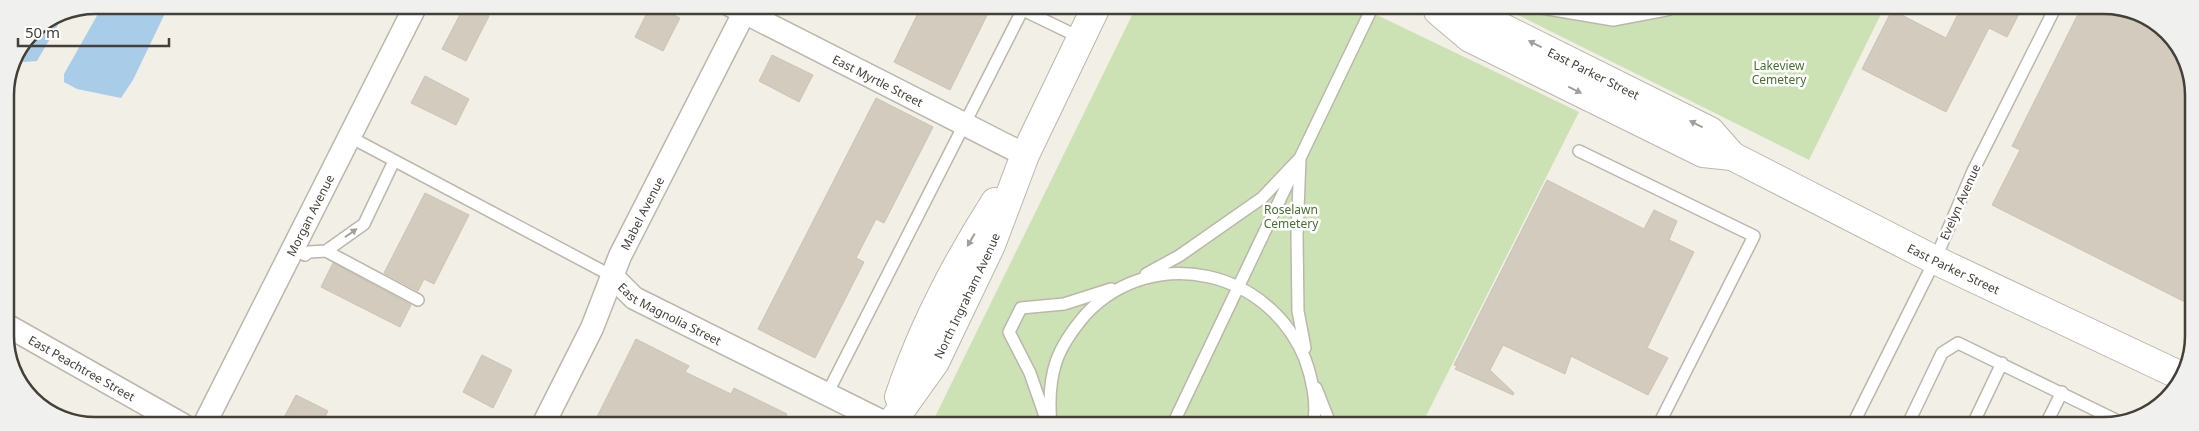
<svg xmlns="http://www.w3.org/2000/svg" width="2199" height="431" font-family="'Noto Sans',sans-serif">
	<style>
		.green { fill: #cce2b4 }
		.water { fill: #a9cde9 }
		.building { fill: #d2cbbe; stroke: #ccc3b1 }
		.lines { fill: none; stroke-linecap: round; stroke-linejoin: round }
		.service-casing { stroke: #bcb7ab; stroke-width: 14 }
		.minor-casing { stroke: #bcb7ab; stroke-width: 25 }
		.tertiary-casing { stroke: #bcb7ab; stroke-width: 30 }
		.service { stroke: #fff; stroke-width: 11 }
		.minor { stroke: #fff; stroke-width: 22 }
		.tertiary { stroke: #fff; stroke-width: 28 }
		.oneway { fill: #a29f9b }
		.labels { text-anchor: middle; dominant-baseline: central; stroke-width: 5; stroke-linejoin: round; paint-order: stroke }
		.park-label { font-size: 12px; fill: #467030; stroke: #fff }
		.street-label { font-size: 12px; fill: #443f37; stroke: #fff }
		.rim { fill: none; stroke: #443f37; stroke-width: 2.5 }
	</style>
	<rect width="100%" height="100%" fill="#f2efe7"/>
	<path class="green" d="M1137,5L1358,6L1579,112L1421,426L931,425Z
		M1500,6H1885L1809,160Z"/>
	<path class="water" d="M103,5H169L133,80L121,98L77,89L64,82V74Z
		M66,11L37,61L24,62L14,57C26,38 42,15 66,11Z"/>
	<path class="building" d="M465,5L489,16L466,61L442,49Z
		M651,5L680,18L663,51L635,37Z
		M922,5H992L950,90L894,62Z
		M1962,6H2023L2007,37L1989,28L1946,112L1862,69L1892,10L1946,38Z
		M2082,6H2117L2168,31L2192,77L2193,306L1992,205L2020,150L2012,146Z
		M772,55L813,75L799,102L759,81Z
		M425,76L469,99L456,125L411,103Z
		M876,98L933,127L884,223L876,219L856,258L864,262L815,358L758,329Z
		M1547,180L1644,229L1654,210L1677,221L1669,240L1694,252L1647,348L1668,358L1648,395L1571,356L1565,374L1503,345L1490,370L1514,393L1513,395L1455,369L1457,366L1454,365Z
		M425,193L469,215L434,284L424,279L418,291L384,273Z
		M333,263L411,305L400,327L321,287Z
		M636,339L689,366L685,372L731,394L734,388L787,414L781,425H593Z
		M482,355L512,370L493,408L463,392Z
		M296,395L328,411L321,425H280Z"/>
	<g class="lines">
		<g class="service-casing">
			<path id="service" d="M1530,6L1613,20L1666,10L1678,6
				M1023,10L1081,38
				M350,137L612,276
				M1579,151L1754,236L1658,426
				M294,249L305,255L309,252L326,251L364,224L394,161
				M326,251L418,300
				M1146,274L1179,256L1262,198L1300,158
				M1305,348L1298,311L1297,236L1300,158L1373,6
				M1316,388L1331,426
				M827,394L1025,5
				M1046,419L1030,373L1009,332L1021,308L1064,304L1111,289
				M1051,425C1049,404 1049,383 1056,362C1062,344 1074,328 1086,314C1154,243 1269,270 1305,359C1312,378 1318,405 1313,426
				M1172,426L1295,168
				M1852,426L1935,260L1973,171L2056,6
				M1907,426L1942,353L1958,343L2120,422
				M1972,426L2002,363
				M2045,426L2062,392"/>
		</g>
		<g class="minor-casing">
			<g id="minor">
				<path id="s1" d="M730,5L1025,155"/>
				<path id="s2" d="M612,276L634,298L889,425"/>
				<path id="s3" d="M8,326L183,425"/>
				<path id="s4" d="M204,425L416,5"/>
				<path id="s5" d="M543,425L592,328L620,256L748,5"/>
			</g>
		</g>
		<g class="tertiary-casing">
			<g id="tertiary">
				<path d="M1438,11L1470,38L1703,153L1732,156"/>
				<path id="s6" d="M1443,13L1481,17L1710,131L1732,156L1935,260L2179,375"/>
				<path d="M899,397C922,328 956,263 995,202"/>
				<path id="s7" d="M890,425L935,362L991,245L1025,155L1097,5"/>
			</g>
		</g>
		<use href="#service" class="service"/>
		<use href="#minor" class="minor"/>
		<use href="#tertiary" class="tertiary"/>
	</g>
	<defs><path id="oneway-solid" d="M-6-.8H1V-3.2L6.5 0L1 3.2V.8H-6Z" transform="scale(1.25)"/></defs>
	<g class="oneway">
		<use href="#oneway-solid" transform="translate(1535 44) rotate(-153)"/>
		<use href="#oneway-solid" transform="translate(1575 90) rotate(26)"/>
		<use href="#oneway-solid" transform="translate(1696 124) rotate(-153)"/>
		<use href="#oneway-solid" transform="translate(351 233) rotate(-35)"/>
		<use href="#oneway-solid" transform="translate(971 240) rotate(120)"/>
	</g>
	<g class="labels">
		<g class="park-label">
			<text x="1779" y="65">Lakeview<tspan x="1779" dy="14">Cemetery</tspan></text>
			<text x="1291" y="209">Roselawn<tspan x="1291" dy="14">Cemetery</tspan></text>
		</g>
		<g class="street-label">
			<text stroke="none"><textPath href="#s6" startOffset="164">East Parker Street</textPath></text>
			<text stroke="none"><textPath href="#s1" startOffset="166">East Myrtle Street</textPath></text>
			<text transform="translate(1960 202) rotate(-66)">Evelyn Avenue</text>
			<text stroke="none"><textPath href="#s5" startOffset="234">Mabel Avenue</textPath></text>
			<text stroke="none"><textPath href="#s4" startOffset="235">Morgan Avenue</textPath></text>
			<text stroke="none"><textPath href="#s6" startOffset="576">East Parker Street</textPath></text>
			<text stroke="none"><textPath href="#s7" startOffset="151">North Ingraham Avenue</textPath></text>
			<text stroke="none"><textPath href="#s2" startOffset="70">East Magnolia Street</textPath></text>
			<text stroke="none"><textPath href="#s3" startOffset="85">East Peachtree Street</textPath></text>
		</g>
	</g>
	<path d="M0 0H2199V431H0ZM95 14H2104A81 81 0 0 1 2185 95V336A81 81 0 0 1 2104 417H95A81 81 0 0 1 14 336V95A81 81 0 0 1 95 14Z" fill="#f0f0ef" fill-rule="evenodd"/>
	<path class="rim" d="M95 14H2104A81 81 0 0 1 2185 95V336A81 81 0 0 1 2104 417H95A81 81 0 0 1 14 336V95A81 81 0 0 1 95 14Z"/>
	<path d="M18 38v8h151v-8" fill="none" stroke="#443f37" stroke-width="2.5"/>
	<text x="25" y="38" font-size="15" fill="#443f37" stroke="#ffffff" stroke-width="4" paint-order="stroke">50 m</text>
</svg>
